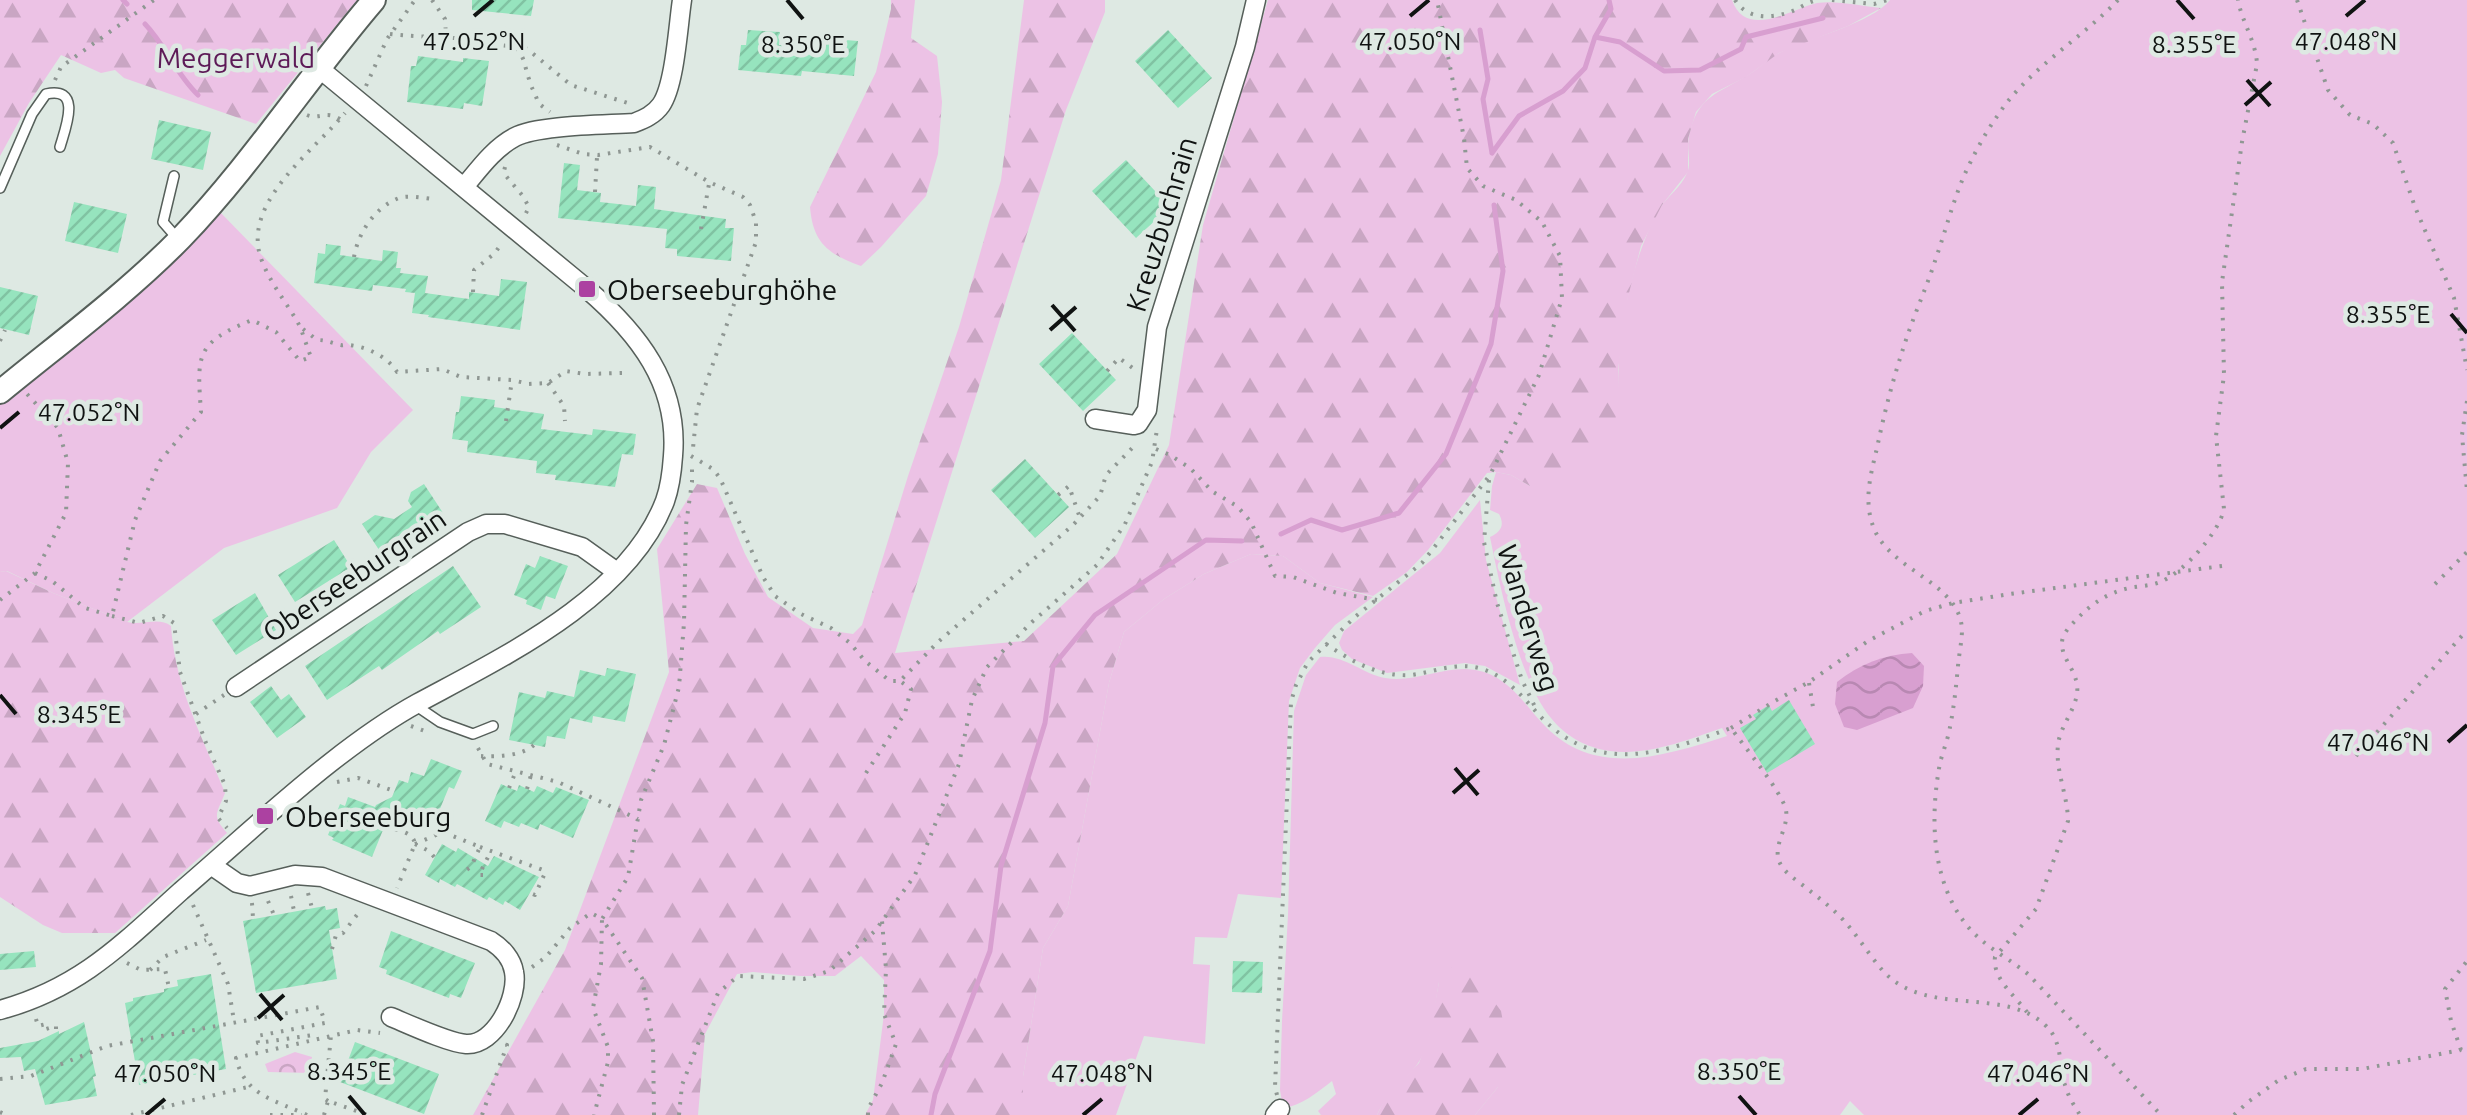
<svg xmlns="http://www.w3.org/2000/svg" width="2467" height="1115" font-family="Ubuntu,sans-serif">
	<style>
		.grass { fill: #ecc2e5 }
		.forest { fill: url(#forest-firs) }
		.park { fill: url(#park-crowns) }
		.water { fill: url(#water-waves) }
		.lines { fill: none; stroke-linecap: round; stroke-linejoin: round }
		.stream { stroke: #d89fd0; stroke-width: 5 }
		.building { fill: url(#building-hatch) }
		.service-casing { stroke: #565f5a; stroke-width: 12 }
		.minor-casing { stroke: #565f5a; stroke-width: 21 }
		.tertiary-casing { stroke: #565f5a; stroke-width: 26 }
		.path { stroke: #8f9793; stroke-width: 4; stroke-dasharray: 2.5 8; stroke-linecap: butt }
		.service { stroke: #fff; stroke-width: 9 }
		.minor { stroke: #fff; stroke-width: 18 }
		.tertiary { stroke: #fff; stroke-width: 22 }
		.ticks { fill: none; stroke: #101312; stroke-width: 4 }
		.poi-dot { fill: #ac41a1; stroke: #dee9e3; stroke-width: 4 }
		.labels { text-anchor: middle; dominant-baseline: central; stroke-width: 9; stroke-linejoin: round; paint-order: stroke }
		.park-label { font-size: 28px; fill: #5d1a57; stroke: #dee9e3 }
		.street-label { font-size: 28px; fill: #101312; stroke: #dee9e3 }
		.poi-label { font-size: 28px; fill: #101312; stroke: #dee9e3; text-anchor: start }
		.ticks-label { font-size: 25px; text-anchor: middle; fill: #101312; stroke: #dee9e3; stroke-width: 9; stroke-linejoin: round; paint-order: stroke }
	</style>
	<defs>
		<pattern id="forest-firs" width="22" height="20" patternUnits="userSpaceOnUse" patternTransform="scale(2.5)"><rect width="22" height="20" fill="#ecc2e5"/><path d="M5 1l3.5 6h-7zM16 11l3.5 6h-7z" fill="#c9a6c3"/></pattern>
		<pattern id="park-crowns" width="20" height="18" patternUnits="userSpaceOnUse" patternTransform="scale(2.5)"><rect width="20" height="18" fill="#ecc2e5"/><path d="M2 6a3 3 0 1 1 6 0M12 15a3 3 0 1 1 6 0" fill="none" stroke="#c9a6c3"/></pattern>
		<pattern id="water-waves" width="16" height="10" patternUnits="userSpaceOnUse" patternTransform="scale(2.5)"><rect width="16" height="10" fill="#d89fd0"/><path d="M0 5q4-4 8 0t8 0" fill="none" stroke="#b888b2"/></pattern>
		<pattern id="building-hatch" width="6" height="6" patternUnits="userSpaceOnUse" patternTransform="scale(2.5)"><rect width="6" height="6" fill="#96e4be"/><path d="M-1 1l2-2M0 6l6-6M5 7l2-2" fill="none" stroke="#80c3a2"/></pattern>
	</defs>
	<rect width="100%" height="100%" fill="#dee9e3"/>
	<path class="grass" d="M1890,0H2467V1115H1864L1850,1101L1840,1115H1475L1498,1087L1439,982C1434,1008 1433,1044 1416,1066C1401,1085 1388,1092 1377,1115H1321L1318,1111L1336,1094L1332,1081C1318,1092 1301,1106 1283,1108L1280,1090L1282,1021L1288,915L1294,711L1306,675L1320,657C1343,654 1363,674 1385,678C1418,684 1450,661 1484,672C1512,681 1526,707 1546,727C1597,779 1667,755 1727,736L1722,728C1687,740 1648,756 1610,751C1587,748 1565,736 1551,718C1519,680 1500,586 1490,537C1501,532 1505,525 1499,514L1490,510L1492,486L1496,472L1511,475L1530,486L1618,401C1617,337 1628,267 1659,209C1667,197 1682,186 1687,173C1692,163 1686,147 1689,136C1697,98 1714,95 1743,78C1757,71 1767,59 1781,52C1809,38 1872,23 1890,0Z
		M219,211L413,410L371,452L337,508L224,548L127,622L53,593L7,571L0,572V404L134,294Z
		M1480,500L1486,560L1520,685L1485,666L1465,663L1387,673L1352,659L1342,650L1339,643L1344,631L1440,553Z
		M1251,554L1283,556L1320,583L1373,597L1335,625L1315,648L1300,668L1289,701L1281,898L1238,894L1227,938L1195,937L1193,964L1210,965L1205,1044L1144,1036L1116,1115H1023V1077L1043,948L1068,906L1109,683L1124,632L1164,599L1204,574Z"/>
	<path class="forest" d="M0,0H357L256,124L124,78L115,70L101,73L61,55L29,103L0,156Z
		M891,0H915L911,38L937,56L942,102L938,154L926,196L881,247L861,266C828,254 813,243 810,207L876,72L891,9Z
		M1024,0H1105V12L1066,110L895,653L1024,641L1117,554L1169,445L1203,225L1268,0H1732C1746,40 1791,9 1817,3C1836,0 1861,6 1881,8L1848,26L1779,53L1746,77L1712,94L1696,112L1688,139V172L1662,205L1641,246L1628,297L1618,370V401L1615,423L1605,435L1546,484L1530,486L1511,475L1496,472L1487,473L1428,550L1407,572L1373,596L1320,583L1283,556L1251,554L1204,574L1164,599L1124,632L1109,683L1068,906L1043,948L1023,1077V1115H865L873,1100L884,1014V980L861,956L835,976H801L753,972L737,974L705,1034L698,1115H473L565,950L669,672L657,549L697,484L717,488L745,554L768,597L813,628L853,634L862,625L908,476L959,327L1001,180Z
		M6,571L53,593L127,622C142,626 159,616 171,626C175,687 203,738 225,793C217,814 211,815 227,833L115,933H62L43,925L0,897V572Z
		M1455,963L1471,970L1501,1011L1510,1059L1498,1087L1475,1115H1377L1386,1097L1419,1063L1429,1036L1439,982Z"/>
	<path class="park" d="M295,1052L312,1057L311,1073L268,1072L265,1064Z"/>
	<path class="water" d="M1912,653L1924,666L1923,686L1913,708L1857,730L1844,727L1835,704L1837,682C1859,664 1884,655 1912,653Z"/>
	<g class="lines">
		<path class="stream" d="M123,0L127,4
			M145,24C166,46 176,74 198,95
			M1480,30L1488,79L1483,99L1492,153
			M1595,37L1620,42L1664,71L1700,70L1741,49L1746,37L1823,18
			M1492,153L1519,116L1563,91L1585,68L1595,37L1611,9L1609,0
			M1281,534L1311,520L1342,530L1399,513L1446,454L1491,344L1503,271L1494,205
			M931,1115L935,1094L990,951L1001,866L1045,723L1053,666L1095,615L1206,540L1242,541"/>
	</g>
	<path class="building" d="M472,0H534L531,16L472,10Z
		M748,30L780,32L779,45L807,48L808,37L858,41L854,76L802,71L801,76L738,70L741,45H746Z
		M1168,30L1212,78L1178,108L1135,61Z
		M418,56L463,62V58L489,61L482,106L464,103L463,109L407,102L411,66H416Z
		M159,120L211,132L203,170L151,159Z
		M1126,160L1170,207L1136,238L1092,191Z
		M564,163L580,165L577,190L601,193L600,202L636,206L638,185L656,187L654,209L726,219L725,228H734L731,261L677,256V249L665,248L667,229L558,218Z
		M74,202L127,214L118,253L65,241Z
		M326,244L341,246L340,255L382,261L383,250L398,252L396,268H401L400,273L428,276L425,293L469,299V292L499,296L501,279L527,282L520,330L428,317L429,315L412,313L415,293L405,292L406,289L373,285L372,291L314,283L318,253L325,254Z
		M0,287L38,296L29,335L0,328Z
		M1072,333L1116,380L1083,411L1039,364Z
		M461,396L495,400L494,407L544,414L541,429L592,435L593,429L636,434L633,455L622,454L615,487L555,480L556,475L536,473L537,461L467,452L468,441L452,439L456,412H459Z
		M1025,459L1069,507L1035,538L991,490Z
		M424,484L447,519L385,559L362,524L375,515L394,519L412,507L408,501L411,492Z
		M334,540L351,567L295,602L278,575Z
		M540,556L568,566L555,599L546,596L541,610L526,604L527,600L514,595L526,564L535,568Z
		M453,566L481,607L440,634L438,631L382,670L379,666L327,700L305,666Z
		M255,593L276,630L236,655L212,620Z
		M607,668L636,674L625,722L593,716L592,723L570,718L565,739L547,736L545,747L509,740L519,692L545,698L547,691L574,697L580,670L605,676Z
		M271,686L281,700L289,694L306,717L277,738L250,702Z
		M1789,700L1815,744L1767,773L1740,728L1756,719L1753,715L1769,705L1772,711Z
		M431,759L462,771L454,789L449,787L437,816L424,812L421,817L415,814L411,826L399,822L396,829L385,825L372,857L332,840L334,838L328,835L340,804L345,806L348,797L375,807L376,805L392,797L399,780L408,783L411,772L424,776Z
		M501,784L517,791L519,785L534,792L537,786L553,793L556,787L589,800L573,838L540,824L538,830L521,823L519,827L504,821L501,828L485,821Z
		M442,844L456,852L458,848L488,866L494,856L539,877L520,910L505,901L503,905L489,897L487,900L457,884L455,887L440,879L439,883L425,875Z
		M325,906L326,910L337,908L340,928L329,930L337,979L256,993L243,921Z
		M391,931L475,963L461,998L450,994L449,998L386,974L387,970L379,967Z
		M34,951L36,967L0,970V954Z
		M1233,961L1263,962L1262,993L1232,992Z
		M211,974L226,1069L139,1085L125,1003L133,1001V998L164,992V989L178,986L177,980Z
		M84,1022L96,1076L93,1077L97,1096L45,1105L35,1069L24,1071L21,1057L0,1058V1048L38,1041L59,1031V1034Z
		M355,1042L439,1074L424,1114L340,1082Z"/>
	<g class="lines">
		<g class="service-casing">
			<path id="service" d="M174,176L163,222L177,238
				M0,188L32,114L46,94C83,86 65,129 60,147
				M415,705L440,722L473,734L493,726"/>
		</g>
		<g class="minor-casing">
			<path id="minor" d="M464,187C479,169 494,148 515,137C538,125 605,125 634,123C644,119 654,115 661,105C675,85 678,26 682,0
				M1095,419L1134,425L1138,424L1147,410L1157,327L1245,47L1256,0
				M236,687L468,532L486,524H505L582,547L617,572
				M211,865L237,883L250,886L295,875L322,877L491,941C502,948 512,959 514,972C519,997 495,1046 466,1044C449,1043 408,1024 391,1017
				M0,1010C80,988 121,945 181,891C231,848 279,803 330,763C358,741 387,720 418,703C503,657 628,598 665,501C670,487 672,471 673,456C679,384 638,333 587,289L320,69
				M1275,1115L1280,1109"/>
		</g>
		<g class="tertiary-casing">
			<path id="tertiary" d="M0,392C61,342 126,294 181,238C252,164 308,77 374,0"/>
		</g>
		<path class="path" d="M432,0L445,19L446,37
			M1735,0C1746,18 1767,19 1787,13C1798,10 1806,2 1818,0
			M1832,0L1874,4L1887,0
			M2118,0C2080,40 2028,69 1998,115C1988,129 1979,145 1971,161C1955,192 1947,227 1935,261C1926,289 1913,317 1904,346C1893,379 1884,414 1877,448C1871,473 1864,498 1872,523C1886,571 1959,580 1962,629C1962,641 1959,654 1958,666C1956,687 1954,707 1950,727C1948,739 1943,751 1940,763C1930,816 1931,879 1965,923C1982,946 2008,957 2029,975L2161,1115
			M2297,0L2328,90L2350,115L2373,124L2393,143L2415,207L2454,298L2467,370
			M390,34C424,38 457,36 490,42L491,44L526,48L571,85L634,105
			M517,48C526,61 524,65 529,79C531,88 536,94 538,103L550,112
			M55,80L61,67L154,0
			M366,86L387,39L415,0
			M307,115C319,120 325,110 340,119
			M557,145L583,154L598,155L650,147L709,182L743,197L750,205L756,222V242L697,409L693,448
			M505,167L504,171L506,176L522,195L529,207L524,217
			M595,192L597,157
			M701,229L709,184
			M354,257C358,233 375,207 399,198C409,195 423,198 433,199
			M473,292L474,270L495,253L501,244
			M303,329L317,340C327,340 331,343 341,345C343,346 346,344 349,345C367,347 387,356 397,372L442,369L461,377L512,380L529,384L548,383L566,371L585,374L622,373
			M0,341L5,330
			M1107,371L1119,358L1134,369
			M548,383L564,406L565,421
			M2467,401L2462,435L2467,491
			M506,421L512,380
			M1156,449L1170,455L1190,468L1213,492L1237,506L1251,522L1275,576L1293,577L1337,593L1377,600
			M691,456L713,469L720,478L763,577L775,596L801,614L831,628L850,643L865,661L890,681H900L938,642L1073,525L1100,496L1106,475L1136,444
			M1489,480L1484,542L1497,603L1522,680L1535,707
			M1058,495L1069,486L1080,518
			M35,573L52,581L85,608L112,616L135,520L160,461L201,412C197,355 195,343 252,320L276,332L300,361L311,357C306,345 303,332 297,321C285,301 270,282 262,261C239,204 314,151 345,113
			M2435,584L2467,552
			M0,600L35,573L66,513L68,463L58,428L27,394
			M112,616L139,623L163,616L174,623L180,672L206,743L225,785L226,801L218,818L227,828
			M1326,644C1351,661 1379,677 1411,675C1434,672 1456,662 1479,668C1505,675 1522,696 1539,715C1597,777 1662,753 1731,728C1743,745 1782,792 1786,810C1789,828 1773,844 1779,861C1783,871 1792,877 1800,883C1816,896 1832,907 1846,923C1859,938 1870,956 1883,971C1926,1018 2004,986 2045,1025C2064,1042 2058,1067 2066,1088C2069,1098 2075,1107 2080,1115
			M1809,683L1814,713
			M196,714L224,695
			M411,726L430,733
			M1731,728L1773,702L1809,682L1868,641L1925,611L1953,603L2010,594L2222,566
			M478,748L487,764L558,782L638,819
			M481,756C497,757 522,756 534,745
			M2356,756L2467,630
			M866,773L905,713L911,689L900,681
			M337,782L358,778L394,791
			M509,788L516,771
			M527,789L531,775
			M385,827C396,830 413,831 415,844L397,888
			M415,844L443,832L480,847L471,867L463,872
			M415,844L429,851L435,858
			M480,847L543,870L545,873L535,895L530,893
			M483,875H479L491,851
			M308,893L312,908
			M291,896L294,911
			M268,901L274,915
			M252,903L253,918
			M193,905L228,984L234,1021
			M332,949L336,935L343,933L360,911
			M127,963L141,970L165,969L169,988
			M532,967L546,957L570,928L591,913L602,919L601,964L593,1008L608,1047V1062L594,1115
			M150,970L163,957L206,940
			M2027,1012C2015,996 1992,978 1995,957L2036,909L2068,821C2068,796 2055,770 2058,745C2060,723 2083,703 2076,680C2072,665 2058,653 2063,637C2066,630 2072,624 2077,619C2092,603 2108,593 2129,588C2139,586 2150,586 2160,582C2183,573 2219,533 2224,509L2216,436L2224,375L2222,282L2242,142L2257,64C2256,42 2242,22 2238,0
			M36,1019L38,1026L46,1024V1029L56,1026V1032
			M2461,1050L2451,1021L2445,989L2467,961
			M0,1079L31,1076L107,1046L320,1007L325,1023L257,1036L258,1043L313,1035L316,1039
			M1277,1095L1275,1087L1291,702L1296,685L1308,662L1356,616L1422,563L1490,475L1539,375L1562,298L1560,256L1542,222L1516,200L1483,186L1467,168L1464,138L1437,0
			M328,1101L325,1099L331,1035
			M0,1112L6,1115
			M131,1115L248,1087
			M270,1115H302
			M307,1115C275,1100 245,1096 236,1058L357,1030L380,1033
			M324,1115L328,1101L368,1115
			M482,1115L507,1045L503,1044
			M654,1115L653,1041L642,978L602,919L628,877L641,800L664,745L679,687L684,623L686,525L692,482V463
			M679,1115L682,1085L718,993L738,976L804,979L829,971L875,931L915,875L959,764L972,700L987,667L1032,622L1097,565L1125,524L1152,462L1157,429
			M868,1115V1109L882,1083L896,1044L884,1014L886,969L882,921
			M2234,1115L2248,1102L2279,1080L2306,1069H2362L2461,1050L2467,1053"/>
		<use href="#service" class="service"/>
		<use href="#minor" class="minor"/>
		<use href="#tertiary" class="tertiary"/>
	</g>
	<path class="ticks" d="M787,0L803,19M2177,0L2194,19M474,16L493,0M1410,16L1429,0M2346,16L2365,0M2247,80L2270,106M2245,105L2271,82M1052,305L1075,331M2451,314L2467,333M1050,330L1076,307M0,428L19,412M0,695L16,714M2448,742L2467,725M1455,768L1478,795M1453,793L1479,770M260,994L282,1020M258,1018L284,995M349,1096L365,1115M1739,1096L1756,1115M146,1115L165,1099M1083,1115L1102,1099M2019,1115L2038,1099"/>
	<g class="poi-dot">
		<rect x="577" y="279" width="20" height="20" rx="5"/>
		<rect x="255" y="806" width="20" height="20" rx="5"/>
	</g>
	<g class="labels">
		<g class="park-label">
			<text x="236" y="57">Meggerwald</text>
		</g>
		<g class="street-label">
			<text transform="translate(1161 224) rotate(-73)">Kreuzbuchrain</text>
			<text transform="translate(354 575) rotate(-34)">Oberseeburgrain</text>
			<text transform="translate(1529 618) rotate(73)">Wanderweg</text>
		</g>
		<g class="poi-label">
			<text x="607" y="289">Oberseeburghöhe</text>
			<text x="285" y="816">Oberseeburg</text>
		</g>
	</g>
	<g class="ticks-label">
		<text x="474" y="50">47.052°N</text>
		<text x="1410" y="50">47.050°N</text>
		<text x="2346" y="50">47.048°N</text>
		<text x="803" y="53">8.350°E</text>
		<text x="2194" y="53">8.355°E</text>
		<text x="2388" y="323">8.355°E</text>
		<text x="89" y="421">47.052°N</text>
		<text x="79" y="723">8.345°E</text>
		<text x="2378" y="751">47.046°N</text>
		<text x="349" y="1080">8.345°E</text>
		<text x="1739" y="1080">8.350°E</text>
		<text x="165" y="1082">47.050°N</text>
		<text x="1102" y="1082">47.048°N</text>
		<text x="2038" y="1082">47.046°N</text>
	</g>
</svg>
